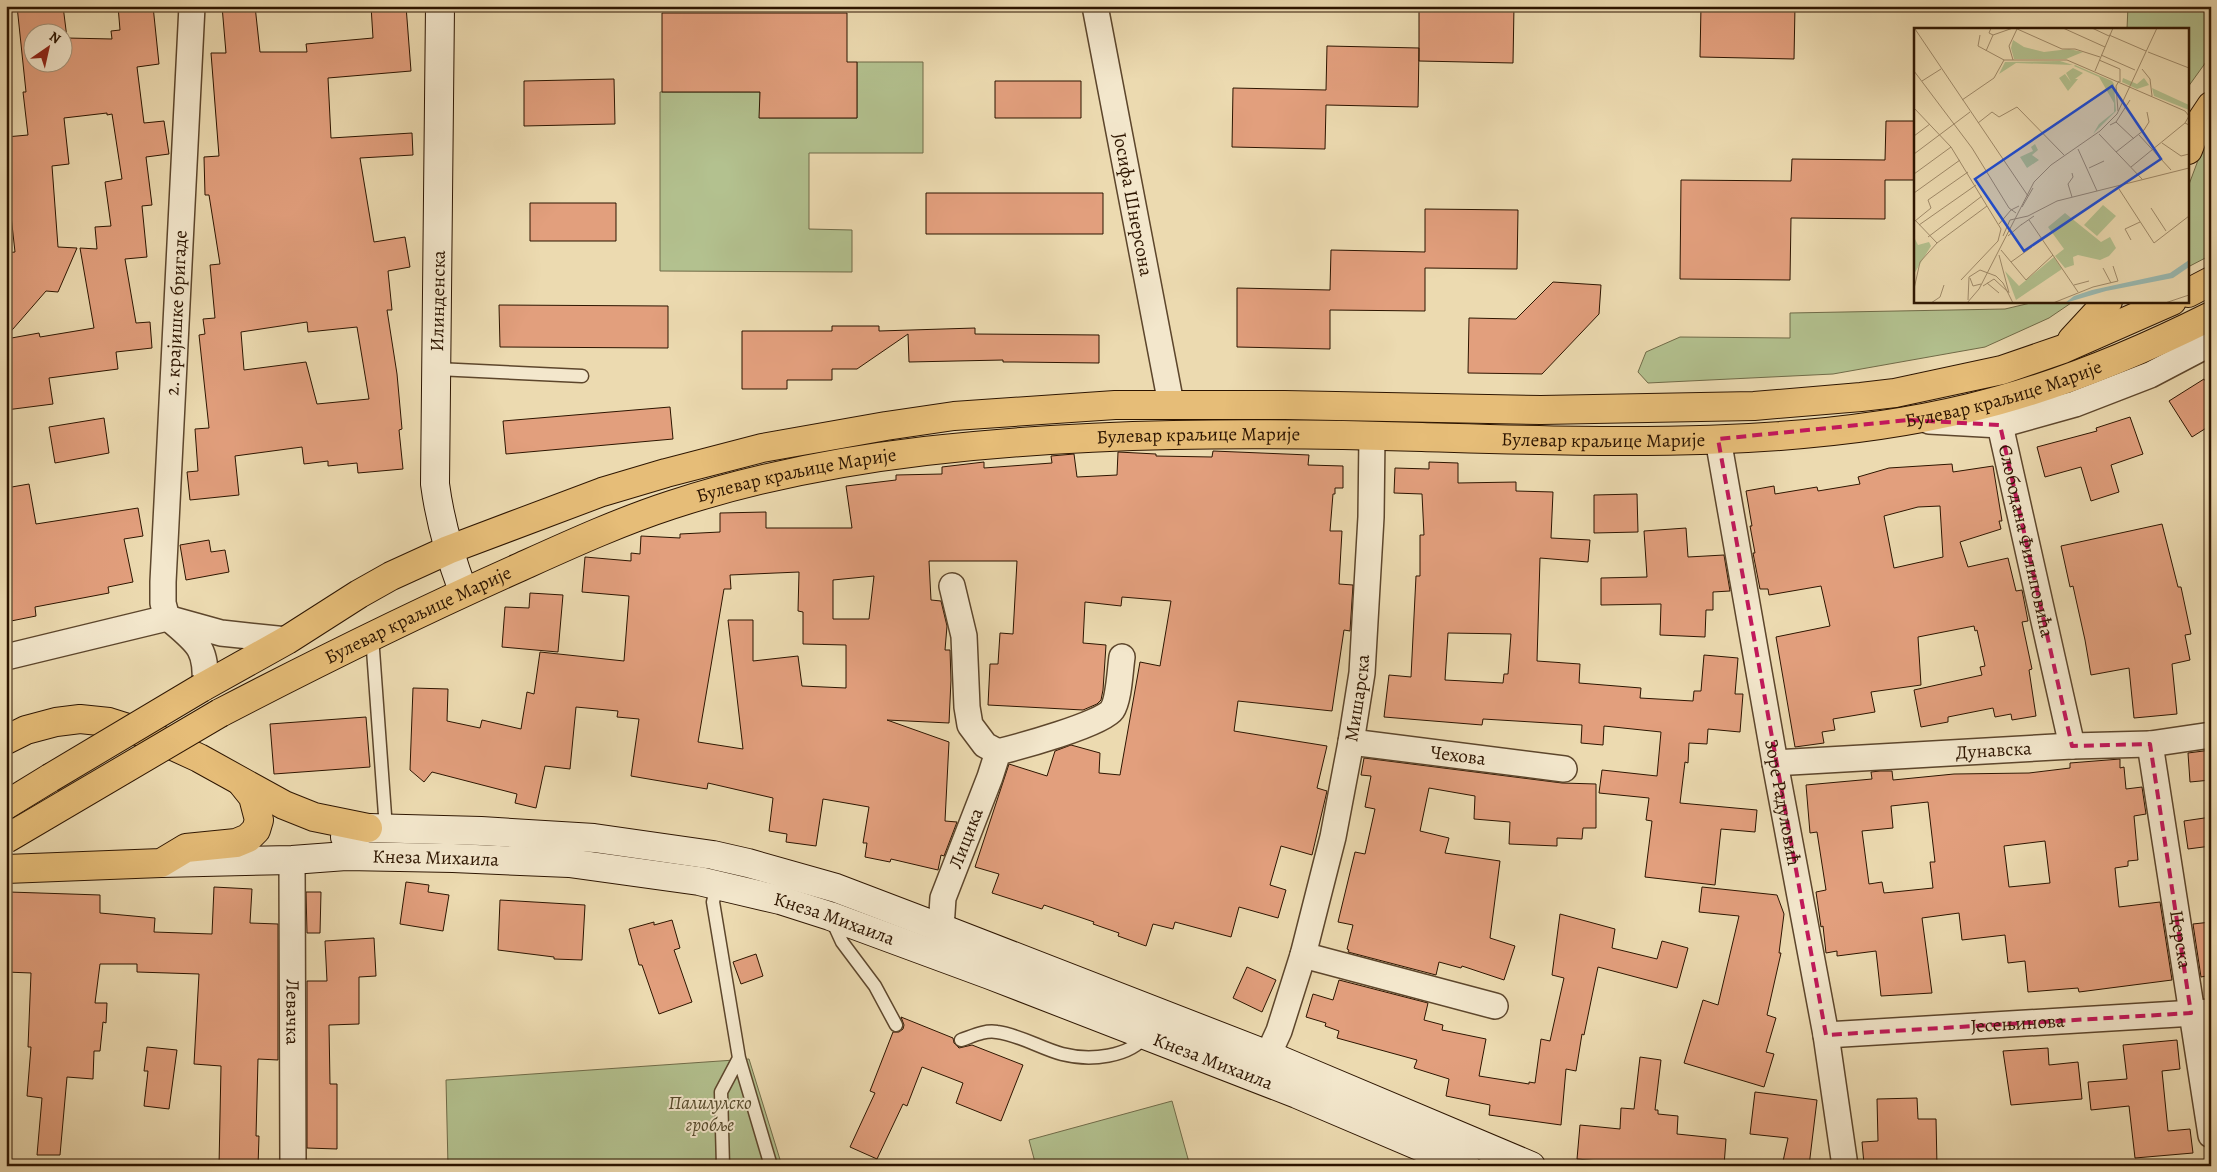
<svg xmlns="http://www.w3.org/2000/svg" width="2217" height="1172" font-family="Alegreya,serif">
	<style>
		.green { fill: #b3c18f; stroke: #706b48 }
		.building { fill: #e29f7d; stroke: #2d1500; fill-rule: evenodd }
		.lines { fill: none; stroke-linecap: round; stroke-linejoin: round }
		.lane-casing { stroke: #5d462c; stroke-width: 15 }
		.street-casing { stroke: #5d462c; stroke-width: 28 }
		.secondary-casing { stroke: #2d1500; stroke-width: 30 }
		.primary-casing { stroke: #2d1500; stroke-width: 30 }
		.lane { stroke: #f3e7cc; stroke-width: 12 }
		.street { stroke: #f3e7cc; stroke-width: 25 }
		.secondary { stroke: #f3e7cc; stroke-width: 28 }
		.primary { stroke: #e6bd78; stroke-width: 28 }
		.primary-bridge-casing { stroke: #2d1500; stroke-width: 30; stroke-linecap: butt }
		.primary-bridge { stroke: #e6bd78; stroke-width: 28 }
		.marked { fill: none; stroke: #c2185b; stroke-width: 4; stroke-dasharray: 10 6; stroke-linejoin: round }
		.labels { text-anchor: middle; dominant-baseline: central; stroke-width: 4; stroke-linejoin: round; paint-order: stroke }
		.street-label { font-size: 19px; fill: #2d1500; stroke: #f3e7cc }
		.park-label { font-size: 19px; font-style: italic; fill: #55492b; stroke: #f3e7cc }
		.inset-road { fill: none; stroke: #a08b6a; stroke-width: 1 }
		.view { fill: #1d4ed8; fill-opacity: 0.15; stroke: #1d4ed8; stroke-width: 2.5 }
		.inset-edge { fill: none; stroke: #2d1500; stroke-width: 2.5 }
	</style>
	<rect width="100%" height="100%" fill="#ecdab0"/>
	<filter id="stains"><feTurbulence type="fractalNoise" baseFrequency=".004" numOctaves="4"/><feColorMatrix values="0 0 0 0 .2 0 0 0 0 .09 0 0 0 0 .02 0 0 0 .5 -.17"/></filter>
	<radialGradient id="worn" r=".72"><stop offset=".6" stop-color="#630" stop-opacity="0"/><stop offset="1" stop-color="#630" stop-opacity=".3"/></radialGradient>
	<path class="green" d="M2128,6H2211V55L2188,87V29H2127Z
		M857,62H923V153H809V229L852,230V272L660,271V92H760V118H857Z
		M2209,131L2211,142V255L2188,267V187Z
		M2039,301H2074L2049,318L1985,347L1833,374L1648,383L1638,372L1646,352L1680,337L1790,338V313L2005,309Z
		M749,1059L782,1166H448L446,1080Z
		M1172,1101L1190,1166H1036L1029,1140Z"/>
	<path class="building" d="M17,6H63L67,38L112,39L111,31L120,30L118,6H153L159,64L137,67L144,123L164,121L169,154L146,157L152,205L142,206L147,257L125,259L136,323L150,322L152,348L116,352L118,369L49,378L53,404L6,410V339L39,333L40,337L94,328L80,248L97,249L95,227L111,226L105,182L122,179L112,114L107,115V113L64,118L69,164L52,166L58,247L77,248L58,292L46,291L6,337V253L15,252L6,170V137L28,135L23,92H26ZM32,32H62V62H32Z
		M222,6H255L260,52H307L306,44L373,38L371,6H406L411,71L328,78L331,138L412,133L413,155L360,158L374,242L405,237L410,267L388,271L392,310H387L397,374L402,429L399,430L403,469L358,473L357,463L328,466V461L304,464L302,447L235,456L239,495L190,500L187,472L198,471L195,429L209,428L199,335L205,334L203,319L215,318L210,265L220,264L209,195H205L204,157L219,156L211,53H226ZM307,322L308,332L357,327L369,399L317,404L306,362L244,370L241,332Z
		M1419,6H1514L1513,63L1419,61Z
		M1701,6H1795L1794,59L1700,57Z
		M662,13H847V62H857V118H759L760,92H662Z
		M1327,46L1419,48L1418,107L1326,105L1325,149L1232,147L1233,88L1326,90Z
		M614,79L615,124L524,126V81Z
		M995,81H1081V118H995Z
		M1886,121H1916V180H1885V219L1791,218L1790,280L1680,279L1681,180L1791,181L1792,159L1885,160Z
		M926,193H1103V234H926Z
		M530,203H616V241H530Z
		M1425,209L1518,210L1517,269L1425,268V311L1330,310V349L1237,347V288L1330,290L1331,250L1425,252Z
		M1553,282L1601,285L1599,314L1542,374L1468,373L1469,318L1516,319Z
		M499,305L668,306V348L500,347Z
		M832,326H879V331L975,328V334L1099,335V363L1014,362H1003V360L909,362L908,334L857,369H832V380H787V389H742V331H832Z
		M2204,379L2211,390V425L2192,437L2169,401Z
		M670,407L673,439L506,454L503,421Z
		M2130,417L2143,454L2111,465L2119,492L2091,501L2081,467L2045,477L2037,447L2097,431L2096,428Z
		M104,418L109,453L55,463L49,427Z
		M1213,451L1309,455L1308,465L1343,466V488H1335V494H1333L1330,531H1342L1339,584L1353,585L1350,631L1344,630L1332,711L1238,701L1234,731L1327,746L1317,788L1327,791L1312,855L1281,846L1270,885L1286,890L1278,918L1239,907L1231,937L1175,922L1173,929L1153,924L1146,946L1118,936L1119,933L1093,924L1094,922L1044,905L1042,909L992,893L999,874L975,867L1009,764L1047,776L1055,751L1071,745L1100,753L1099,773L1120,775L1140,662L1160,666L1171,601L1122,597L1121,606L1085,602L1083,643L1106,645L1103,690L1101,700L1097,704L1083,710L988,705L990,664H998L1000,633L1013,634L1017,561H929L931,600L941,601L947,626L945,650H950L951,680L949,723L887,720L949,742L945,821L957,822L944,856L941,855L938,870L891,859L890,862L865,857L867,843H863L869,807L823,799L816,846L786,842L787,834L769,831L773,798L708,783L707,789L631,776L639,719L617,717L618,711L576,707L570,769L545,766L536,808L515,803L517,794L432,772L424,782L410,770L413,688L448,689L447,721L480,728L482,720L521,729L527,692L534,694L540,652L624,661L629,596L582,592L585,557L631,561V553L640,554L641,536L680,538V534L720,532V513L766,512V528H852L846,486L896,480V475L942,474V467L984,462V468L1052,463L1051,456L1074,454L1077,477L1117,475L1118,452L1156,454V456L1212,457ZM799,572L798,611L803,612V644L846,645V688L802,686L798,656L753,661V620H728L743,749L698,742L724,589H731L730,575ZM874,576L869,619H833V580Z
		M1429,462L1458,463V483L1516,482V491L1553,492L1551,538L1590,540L1588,562L1540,558L1537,661L1580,664L1579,683L1641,688L1640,698L1693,701L1694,691H1701L1704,655L1738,658L1735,694H1743L1740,732L1708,729L1707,744L1689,743L1688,763L1685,762L1680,803L1757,810L1755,832L1721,829L1715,885L1645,877L1652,821L1646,820L1649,798L1599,793L1602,770L1657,776L1661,732L1604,726L1603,745L1581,743L1582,725L1483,719L1482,725L1384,717L1389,675L1411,677L1416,576H1420V535H1424L1422,494L1394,493L1395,468L1429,469ZM1448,633L1511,634L1508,674H1504L1503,683L1445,680Z
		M1952,464L1953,472L1993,466L2002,521H1999L2001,529L1960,542L1968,567L2008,558L2016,591L2022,590L2028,621L2022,622L2032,669L2029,670L2036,716L2012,720L2011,714L1995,717L1993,708L1948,717V722L1921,727L1914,690L1982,675L1980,667L1985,666L1977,630L1975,631L1974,626L1918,637L1921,685L1871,692L1875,712L1833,719L1835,730L1822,732L1824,743L1795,747L1776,637L1830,626L1821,586L1769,595L1768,589H1760L1753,553H1755L1750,526H1752L1746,491L1774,486L1775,494L1817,487L1818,491L1860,484L1858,477L1889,468ZM1940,506L1943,557L1894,568L1884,516L1918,507Z
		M29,484L36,524L138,508L143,536L124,539L133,582L108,587L109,593L35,607L36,616L6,622V488Z
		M1637,494L1638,532L1594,533V495Z
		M2162,524L2178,587H2181L2191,634L2185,635L2190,660L2172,664L2177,714L2134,718L2129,668L2091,675L2085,640L2073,586L2070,587L2061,546Z
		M1686,528L1688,557L1724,555L1730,591L1713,592V610H1706L1705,637L1660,635L1661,604L1601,605V578L1647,577L1644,531Z
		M209,540L211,552L225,550L229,572L186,580L180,545Z
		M530,593L563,595L558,652L502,647L505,607L529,608Z
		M366,717L370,767L274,774L270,724Z
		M2211,750V780L2190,782L2188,753Z
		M1364,758L1562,783L1596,784V828H1583L1582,839L1557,838V846L1509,844L1510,822L1474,819L1475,796L1429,788L1420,831L1449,838L1445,853L1500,861L1490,938L1515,946L1504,980L1462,966L1461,968L1439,962L1436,975L1348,952L1349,950L1347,949L1353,925L1338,922L1355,852L1365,854L1375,809L1365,807L1371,776L1361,775Z
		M2120,759V768L2124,767L2126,789L2142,787L2146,814L2134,816L2138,860L2128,861V866L2115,868L2119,907L2160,902L2172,980L2079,992L2078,988L2028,992L2025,961L2008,963L2005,935L1962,940L1959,913L1922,918L1932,993L1881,996L1876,951L1837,956V951L1826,953L1823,926L1821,927L1816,892L1826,890L1817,832L1810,833L1806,785L1872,779L1871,772L1880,771H1892L1893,780L1954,774L2029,773L2070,768V763ZM1928,802L1935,862H1930L1933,888L1884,893L1882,882L1869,884L1862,831L1893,828L1891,806ZM2045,841L2050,883L2009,887L2004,846Z
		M2211,817V846L2188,849L2184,821Z
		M406,882L429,885L428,892L449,895L443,931L400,924Z
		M214,887L252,889L250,923L278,924V1060L258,1059L256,1136H259L258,1166H219L221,1066L194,1064L199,974L137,972V964H100L95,1003H107L106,1023L103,1022L100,1051H94L93,1079L67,1077L60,1155H37L42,1098L27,1096L31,1047H28L31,973L6,972L9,892L100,895V913L155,918L154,932L212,934Z
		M1702,887L1777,895L1784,914L1779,953H1781L1767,1015L1776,1018L1766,1052L1774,1054L1764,1087L1684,1063L1703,1000L1718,1005L1739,916L1699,912Z
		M306,892H321L320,933H307Z
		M500,900L585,905L582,960L554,959V957L498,950Z
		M1560,914L1615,929L1612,948L1657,959L1662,941L1688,948L1677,988L1598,967L1584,1035L1582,1034L1576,1071L1566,1069L1561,1125L1489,1115L1490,1105L1446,1096L1449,1079L1414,1068L1417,1060L1337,1038L1339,1031L1325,1026L1326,1023L1306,1017L1313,994L1333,1000L1339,980L1428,1003L1424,1020L1443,1025L1442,1030L1486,1039L1479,1076L1529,1084V1082L1535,1083L1541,1039L1550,1041L1564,978L1552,975Z
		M672,920L680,948L674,950L692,1002L659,1014L642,965H639L629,929L654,922V925Z
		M2211,922V975L2201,977L2193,924Z
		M374,938L376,976L359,977V1024L329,1025L330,1084H337V1149L307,1148V981H327L325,941Z
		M756,954L763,976L741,984L733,962Z
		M1247,967L1276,980L1262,1012L1233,998Z
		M901,1017L953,1038L954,1043L959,1048L972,1045L1023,1065L1001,1121L956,1103L963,1083L922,1067L907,1106L903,1104L877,1159L850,1147L875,1093L870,1091L893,1032H899L903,1029L904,1025Z
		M2177,1040L2180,1069L2162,1071L2168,1131L2190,1129L2193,1153L2135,1158L2129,1106L2091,1110L2088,1082L2127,1079L2123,1045Z
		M147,1047L177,1050L169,1109L144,1106L148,1071H144Z
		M2048,1048L2049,1065L2078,1062L2082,1099L2011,1105L2003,1051Z
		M1640,1057L1661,1060L1655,1110H1658V1114L1678,1116L1677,1134L1726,1139L1724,1166L1645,1163V1165L1577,1159L1580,1125L1620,1129L1621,1108L1634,1109Z
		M1755,1092L1817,1100L1809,1166H1782L1788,1138L1750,1134Z
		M1917,1098L1918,1119H1936L1937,1166H1895L1894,1162L1864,1164L1862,1142L1878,1141L1877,1099Z"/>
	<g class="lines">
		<g class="lane-casing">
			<path id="lane" d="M437,369L582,376
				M372,636L386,829
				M717,885L713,902L739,1058L771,1166
				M831,918L842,942L875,986L896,1025
				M961,1040C973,1036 984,1030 997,1032C1020,1035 1040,1048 1062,1054C1089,1061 1130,1058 1147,1034
				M723,1166L721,1092L739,1058"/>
		</g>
		<g class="street-casing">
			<g id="street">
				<path id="s1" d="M1095,6L1171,404"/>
				<path id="s2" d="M1929,421L2000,425L2072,746"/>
				<path d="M2000,425L2075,404L2150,375L2211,343"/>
				<path id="s3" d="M1718,439L1775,763L1826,1035L1845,1166"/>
				<path d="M952,586L964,636L967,707L970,725L985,745L998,752"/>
				<path id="s4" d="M167,618L163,603V582L192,6"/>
				<path d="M167,618L221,633L287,640"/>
				<path d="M173,622C199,644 207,650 205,685"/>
				<path d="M6,657L167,618"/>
				<path id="s5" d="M1351,742L1564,769"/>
				<path id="s6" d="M2150,744L2211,1135"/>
				<path id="s7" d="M1775,763L2072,746L2150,744L2211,735"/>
				<path id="s8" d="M292,860L293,1166"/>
				<path id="s9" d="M941,928L943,898L990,777L998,752C1018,747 1103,724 1112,710C1119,700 1120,670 1122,657"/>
				<path d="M1303,955L1495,1006"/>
				<path id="s10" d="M1826,1035L2211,1012"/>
				<path id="s11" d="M1268,1055L1279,1031L1303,955L1333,837L1351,742L1362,673L1371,517L1372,436"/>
			</g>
		</g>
		<g class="secondary-casing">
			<g id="secondary">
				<path d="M440,6L435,484C440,522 450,556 463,591"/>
				<path d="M345,837L368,828L481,831L594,838L713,855L748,863L836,888L941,928L1268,1055L1531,1166"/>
				<path id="s12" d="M161,863L292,860L346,856L453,858L569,863L699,881L780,900L830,916L990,975L1297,1094L1466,1166"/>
			</g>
		</g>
		<g class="primary-casing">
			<g id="primary">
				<path d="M2188,150L2197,127L2211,106"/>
				<path d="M2188,293L2211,281"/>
				<path d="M2072,340L2108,301"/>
				<path d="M201,688L287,640L359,594L391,576L448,550L602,492L666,473L762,448L886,426L954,416L1115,405H1285L1541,410L1754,406L1861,397L1895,393L2002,370L2063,349L2172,301"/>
				<path id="s13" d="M220,713C318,662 417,613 518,568C569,545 619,522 671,505C753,478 840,461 925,451C1090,432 1256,432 1422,437C1599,442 1796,450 1969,408C2054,388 2133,355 2211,316"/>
				<path d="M6,740L26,730L56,722L80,719L109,722L147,734L199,758L284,805L314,817L368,828"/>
				<path d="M6,805L50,778"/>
				<path d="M6,869L161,863L186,848L236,843L248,838L256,830L259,820L253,797L241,782"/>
			</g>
		</g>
		<use href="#lane" class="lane"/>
		<use href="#street" class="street"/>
		<use href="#secondary" class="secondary"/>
		<use href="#primary" class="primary"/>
		<g class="primary-bridge-casing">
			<path id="primary-bridge" d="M50,778L201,688
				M6,839L220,713"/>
		</g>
		<use href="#primary-bridge" class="primary-bridge"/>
	</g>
	<path class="marked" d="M1909,420L2000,425L2072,746L2150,744L2191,1013L1826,1035L1718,439Z"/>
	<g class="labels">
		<g class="street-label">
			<text stroke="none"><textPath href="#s1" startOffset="202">Јосифа Шнерсона</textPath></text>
			<text transform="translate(438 301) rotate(-89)">Илинденска</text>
			<text stroke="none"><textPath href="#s4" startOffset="306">2. крајишке бригаде</textPath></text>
			<text stroke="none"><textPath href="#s13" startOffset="1841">Булевар краљице Марије</textPath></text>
			<text stroke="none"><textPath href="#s13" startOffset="1031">Булевар краљице Марије</textPath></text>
			<text stroke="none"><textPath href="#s13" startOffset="1436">Булевар краљице Марије</textPath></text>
			<text stroke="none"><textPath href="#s13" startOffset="626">Булевар краљице Марије</textPath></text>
			<text stroke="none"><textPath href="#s2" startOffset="190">Слободана Филиповића</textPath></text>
			<text stroke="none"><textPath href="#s13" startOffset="221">Булевар краљице Марије</textPath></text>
			<text stroke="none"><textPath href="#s11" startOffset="369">Мишарска</textPath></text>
			<text stroke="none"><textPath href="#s7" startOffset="219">Дунавска</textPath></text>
			<text stroke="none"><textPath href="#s5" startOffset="108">Чехова</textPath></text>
			<text stroke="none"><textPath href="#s3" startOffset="369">Зоре Радуловић</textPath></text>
			<text stroke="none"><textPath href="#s9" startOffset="94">Лицика</textPath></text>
			<text stroke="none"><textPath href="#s12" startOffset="275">Кнеза Михаила</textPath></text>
			<text stroke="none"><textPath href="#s12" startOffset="680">Кнеза Михаила</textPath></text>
			<text stroke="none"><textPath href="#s6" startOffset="198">Церска</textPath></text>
			<text stroke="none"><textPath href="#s8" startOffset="152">Левачка</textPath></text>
			<text stroke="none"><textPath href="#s10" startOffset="192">Јесењинова</textPath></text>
			<text stroke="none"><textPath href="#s12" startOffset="1085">Кнеза Михаила</textPath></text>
		</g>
		<g class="park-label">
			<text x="710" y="1103">Палилулско<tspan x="710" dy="22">гробље</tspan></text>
		</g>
	</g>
	<g transform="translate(1914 28)">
		<rect width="275" height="275" fill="#ecdab0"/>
		<path d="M99,12L110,19L130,24L155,21L169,24L152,31H100L97,20ZM146,33L159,37L102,35L85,46L91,34ZM160,38L161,37L198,53L200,56L202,83L179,106L185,96L200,84V75L185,49ZM159,40L169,45L161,51H164L154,63L145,50L151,46L157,54L152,45ZM209,50L223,56L230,50L235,57L223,61L208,54ZM238,60L275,77V82L240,68ZM121,116L124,122L118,127L125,132L113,140L106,129L119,123L117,119ZM189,177L202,188L183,208L170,197ZM151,185L187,214L196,209L202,220L195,228L186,232L164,227L159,229L160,237L151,240L141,228L150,221L134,199ZM0,209L4,217L15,214L17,218L0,246ZM140,229L148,241L102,272L91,243L105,258Z" fill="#b3c18f"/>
		<path d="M275,232V239L259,250L192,263L151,275L160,268L178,262L256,245Z" fill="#9abab2"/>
		<path class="inset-road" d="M77,0L75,5L79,7L99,0M101,0L148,21H161L186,29M149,0L191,19M178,0L195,8M1,1L114,168M66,7L64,18L90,32M195,7L232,23M72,23L79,7M234,24L275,40M187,27L221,42M99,32L95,18L103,1M185,32L206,41V54M228,41L236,51L238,68M0,43L58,120L95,180L102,185M181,43L199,0M8,53L27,41M48,72L80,50L90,32H153L271,83L275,88L271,95L275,97M0,80L37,119L87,201L84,213L47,252M204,83L202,58L205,53M202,94L216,72M64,95L78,84L85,89L103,79L150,127M196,97L202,94L220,111M185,106L228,151M225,107L257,142M0,108L16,96M248,115L267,128L275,126M164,121L183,163M202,124L230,102L235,94L233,84M0,126L56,84M217,139L271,95M175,140L190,133M158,145L159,149L154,156L158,169M0,146L37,119M205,161L240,215L275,188M0,165L46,132M108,179L119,160M237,180L252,203M0,191L23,215L6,234L0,261M115,192L164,264M1,193L17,180L14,172L54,144M85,196L97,182L105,178M5,197L62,157M107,197L120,188M89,208L96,192L114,188L143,173L275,140M94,208L108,196M14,209L68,168M217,212L211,201L226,194M23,215L73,178M87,222L97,234L118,219M85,227L95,265M97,234L112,252L139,227M189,240L197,255M55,249L66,242L82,248L89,255L99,275M56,250L59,258L67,256M73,255L85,265M160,257L175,253M69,258L80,251L94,264M54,272L55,249M17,275L26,269L30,257M53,275L65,261L120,154L137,137L186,103L203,86L243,0M139,275L179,259L204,253L199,238M251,275L275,267"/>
		<path class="view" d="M198,58L247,131L110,223L61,151Z"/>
		<rect width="275" height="275" class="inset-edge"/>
	</g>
	<rect width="2217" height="1172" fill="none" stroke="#ecdab0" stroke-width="25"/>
	<rect x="8" y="8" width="2202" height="1157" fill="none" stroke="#2d1500" stroke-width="2.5"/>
	<rect x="12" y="12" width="2192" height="1147" fill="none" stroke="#2d1500"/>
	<g transform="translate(48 48) rotate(34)"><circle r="24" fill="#f3e7cc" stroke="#a4937a"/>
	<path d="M0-4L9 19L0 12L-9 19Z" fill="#8f2418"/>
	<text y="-8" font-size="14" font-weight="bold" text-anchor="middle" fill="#2d1500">N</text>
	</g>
	<rect width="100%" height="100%" filter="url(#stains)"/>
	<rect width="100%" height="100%" fill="url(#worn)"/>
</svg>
